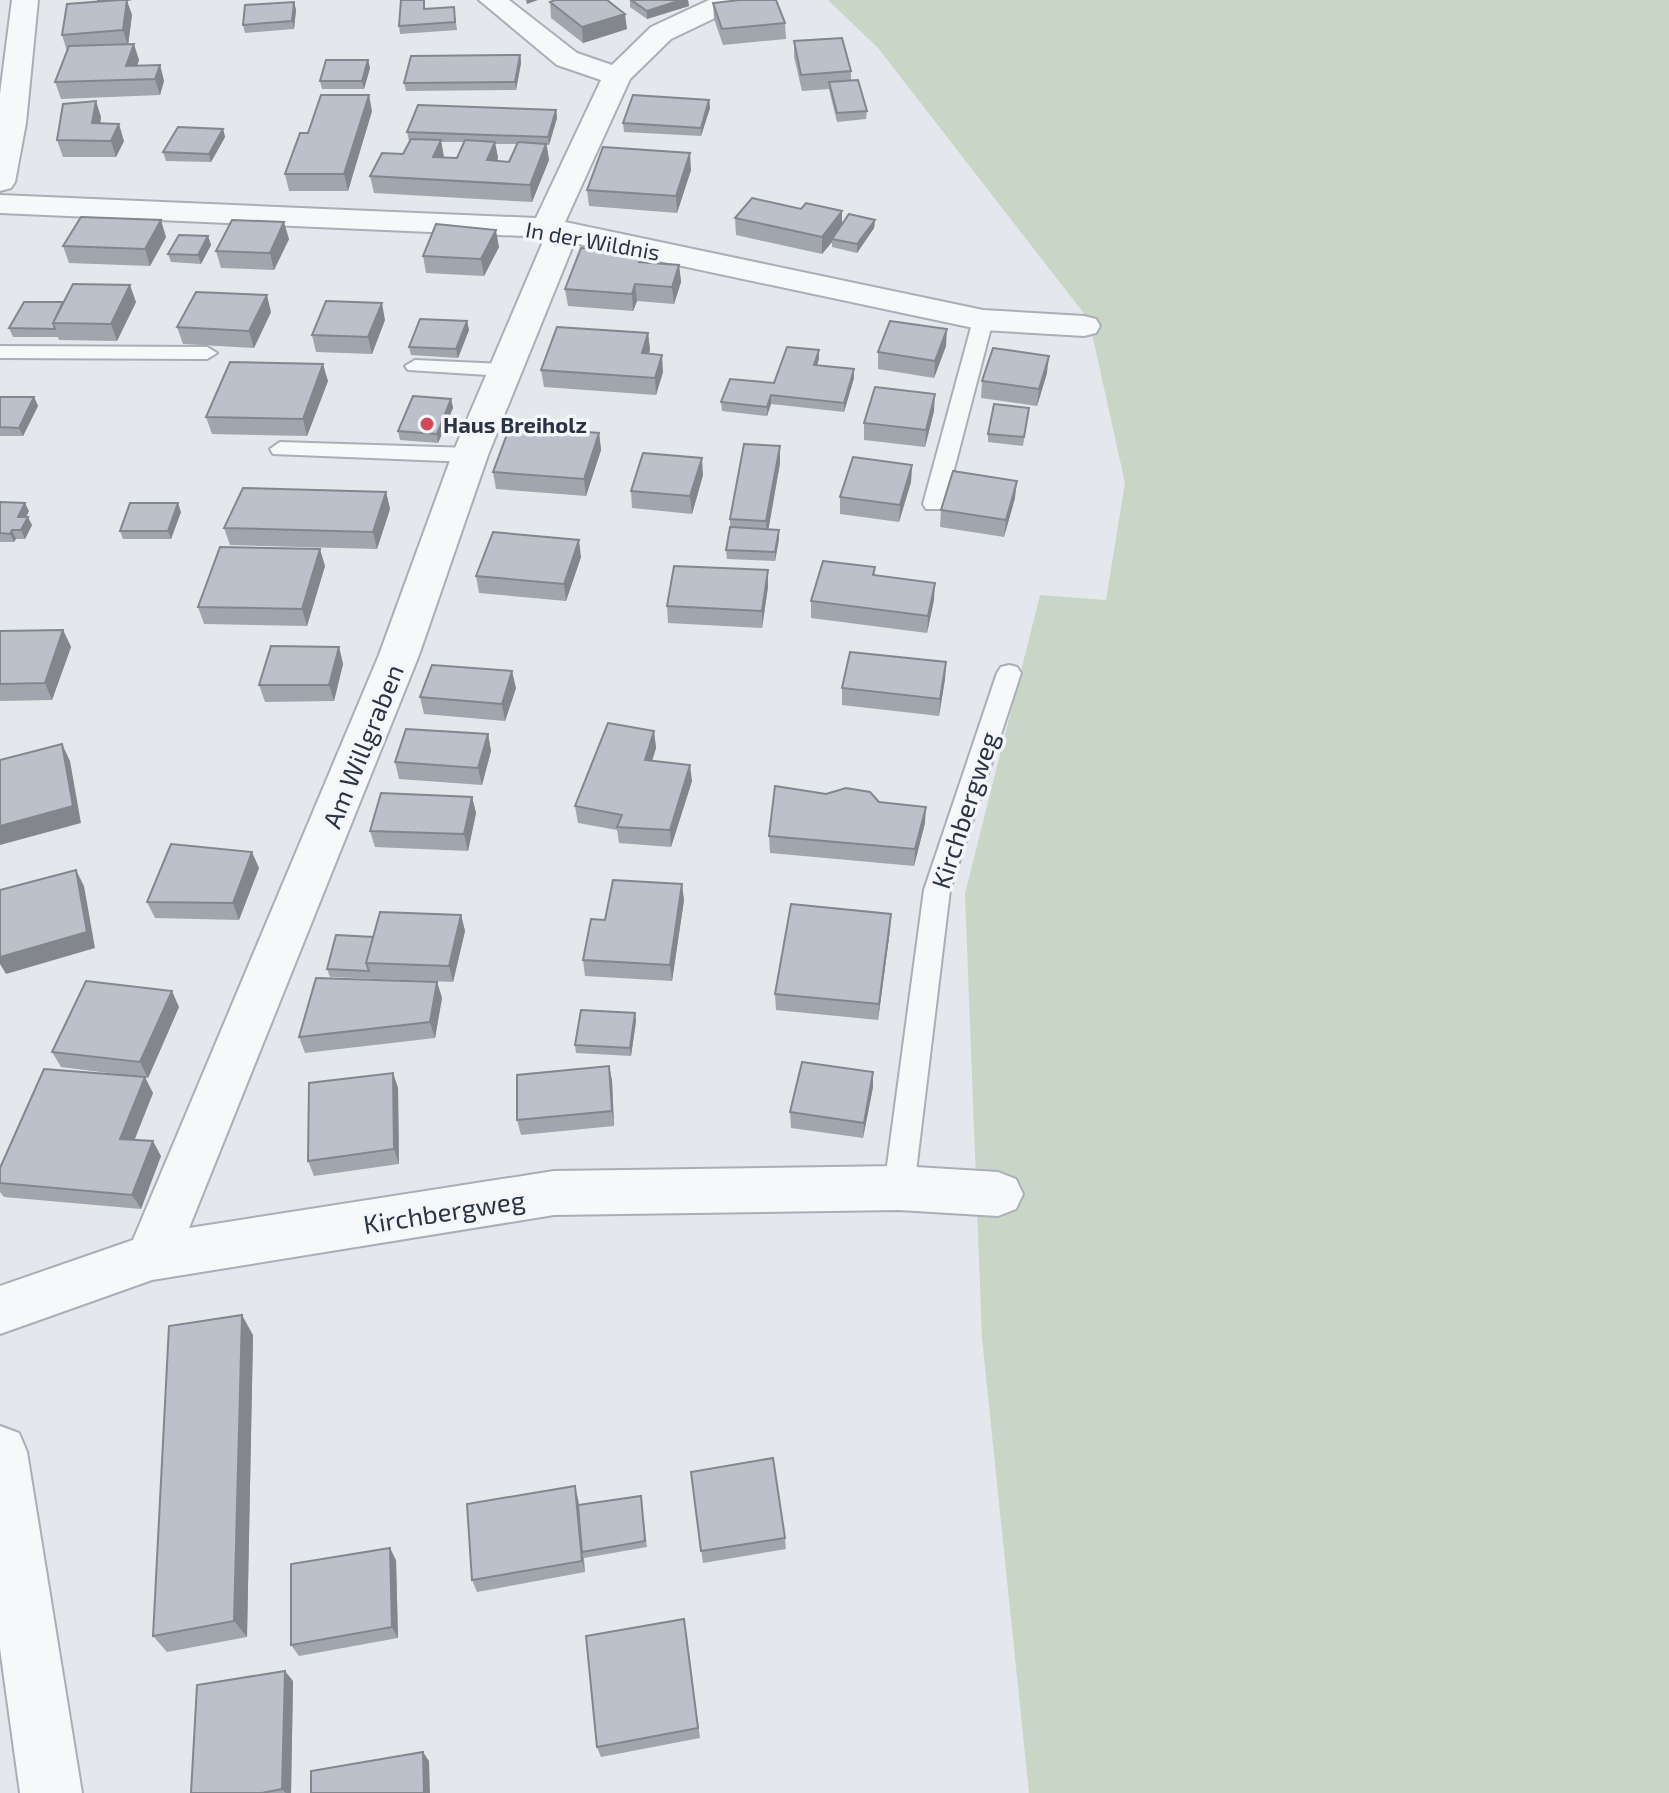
<svg xmlns="http://www.w3.org/2000/svg" width="1669" height="1793" font-family="'Exo 2',sans-serif">
	<style>
		.green { fill: #c9d6c5 }
		.lines { fill: none; stroke-linecap: round; stroke-linejoin: round }
		.service-casing { stroke: #a9aeb7; stroke-width: 4 }
		.minor-casing { stroke: #a9aeb7; stroke-width: 4 }
		.tertiary-casing { stroke: #a9aeb7; stroke-width: 4 }
		.service { fill: #f7f8fa; fill-rule: evenodd }
		.minor { fill: #f7f8fa; fill-rule: evenodd }
		.tertiary { fill: #f7f8fa; fill-rule: evenodd }
		.wall { fill: #a1a5ae; fill-rule: evenodd }
		.shaded-wall { fill: #83868d }
		.building { fill: #bbc0ca; stroke: #83868d; stroke-width: 2 }
		.poi-dot { fill: #d1495b; stroke: #f4f6f9; stroke-width: 3 }
		.labels { text-anchor: middle; dominant-baseline: central; stroke-width: 7; stroke-linejoin: round; paint-order: stroke }
		.far-street-label { font-size: 22px; fill: #2b3445; stroke: #f4f6f9 }
		.far-poi-label { font-size: 22px; font-weight: bold; fill: #2b3445; stroke: #f4f6f9; text-anchor: start }
		.street-label { font-size: 26px; fill: #2b3445; stroke: #f4f6f9 }
	</style>
	<rect width="100%" height="100%" fill="#e4e7ec"/>
	<path class="green" d="M828,0H1669V1793H1029L982,1338L965,894L1040,595L1106,600L1125,483L1089,320L878,48Z"/>
	<g class="lines">
		<g class="service-casing">
			<path id="service" d="M983,314L993,320L945,504L942,509H926L923,504L973,320Z
				M0,346L207,347L217,353L207,359L0,358Z
				M415,360L504,364L514,370L504,376L408,370L405,366Z
				M280,442L470,448L480,455L470,462L273,454L270,449Z
				M1009,665L1017,667L1021,673L950,890L914,1188L909,1197L899,1201L889,1197L884,1188L924,890L997,673L1001,667Z"/>
		</g>
		<g class="minor-casing">
			<path id="minor" d="M12,0H38L26,123L15,182L11,188L0,191V94Z
				M479,0H509L577,53L612,65L651,27L709,0H744L740,6L671,39L630,79L565,222L983,310L1084,316L1096,319L1100,326L1096,333L1084,336L983,330L574,243L488,455L419,655L189,1228L554,1171L899,1166L998,1172L1016,1179L1023,1194L1016,1209L998,1216L899,1210L554,1215L152,1280L0,1334V1286L133,1240L379,655L452,455L545,237L0,213V195L536,218L601,80L557,65Z"/>
		</g>
		<g class="tertiary-casing">
			<path id="tertiary" d="M0,1426L19,1433L27,1452L82,1793H20L0,1648Z"/>
		</g>
		<use href="#service" class="service"/>
		<use href="#minor" class="minor"/>
		<use href="#tertiary" class="tertiary"/>
	</g>
	<path class="wall" d="M97,0H132L127,1L132,15L128,44L139,60L137,65H160L164,81L160,95L61,99L55,82L67,51L62,35L98,2Z
		M630,0H688L689,6L647,19L630,7Z
		M294,2L296,10L294,29L245,33L243,25Z
		M550,2L627,29L583,43L551,18Z
		M713,3L785,23L786,39L723,45L714,19Z
		M454,7L457,30L400,34L399,26L425,9Z
		M794,41L851,71V81L867,111L866,119L837,122L829,89L802,91L794,57Z
		M520,55L521,63L516,90L406,91L404,83Z
		M368,60L370,68L364,89H322L320,81Z
		M709,100L710,108L701,136L624,132L623,123Z
		M556,110L557,118L549,145H547L549,160L532,202L374,193L370,176L403,154L410,141H409L407,132ZM441,142H464L457,158L443,157ZM495,144H517L509,162L497,161L498,158Z
		M372,111L348,191H289L285,174L308,133Z
		M101,117L100,124L124,141L116,157H63L57,140Z
		M223,129L225,137L211,162L166,161L163,152Z
		M691,170L677,213L589,206L587,190Z
		M801,209L842,211V224L875,220L874,228L857,253L832,247V242L822,254L736,235L735,218Z
		M208,236L211,245L201,264L171,262L168,254Z
		M166,237L150,266L69,263L63,246Z
		M289,239L274,270L221,268L216,251Z
		M499,247L484,276L426,273L423,256Z
		M622,251V255L641,256L642,262L679,265L681,282L674,304L637,301L633,311L568,306L565,289Z
		M63,302H136L117,341L59,340L58,337H13L9,328Z
		M271,312L254,348L183,344L177,327Z
		M385,320L372,354L316,352L312,335Z
		M467,321L469,330L458,358L411,355L409,347Z
		M648,333L650,350L648,354L663,372L656,395L544,387L541,370Z
		M946,346L934,378L878,369V352Z
		M819,359L817,365L854,369V378L844,412L771,404L767,416L722,411L721,402L774,383Z
		M1047,373L1037,406L981,398L982,381Z
		M328,381L307,436L212,434L206,417Z
		M0,397H34L38,406L23,436H0Z
		M451,399L453,408L438,443L400,440L398,431Z
		M1029,408L1023,446L988,442V434Z
		M934,411L925,447L864,440V423Z
		M599,433L601,450L586,496L496,489L493,472Z
		M780,446V463L768,530L779,539L775,561L727,559L726,550L730,527V519Z
		M912,465L911,482L899,522L840,514V497Z
		M703,475L692,514L632,508L631,491Z
		M386,492L390,509L377,549L230,545L224,528Z
		M1015,498L1004,537L940,527L941,510Z
		M0,502L29,511L26,517L32,525L25,539H16L14,542H0Z
		M181,512L171,539H123L120,531Z
		M581,557L566,601L479,593L476,576Z
		M325,566L307,626L204,624L198,607Z
		M875,567V576L934,600L927,633L811,618V601Z
		M768,570V587L762,628L668,623L667,606Z
		M63,630L71,647L52,700L0,701V631Z
		M339,647L343,664L334,701L265,702L259,685Z
		M946,662L945,679L939,716L842,705V688Z
		M516,688L505,721L424,714L420,697Z
		M654,731L656,748L652,761L692,781L671,847L619,843L617,830L578,823L575,806Z
		M488,734L491,751L482,785L399,779L395,762Z
		M472,797L476,813L468,851L375,847L370,831Z
		M879,802L925,823L914,866L770,853L769,836Z
		M259,868L239,920L155,918L147,902Z
		M684,900L672,981L585,976L583,960L605,920Z
		M461,915L465,931L453,982L330,977L327,969L373,937Z
		M890,930L878,1020L776,1010L775,994Z
		M437,982L442,998L435,1038L305,1053L299,1037Z
		M179,1007L148,1078L61,1067L52,1052Z
		M635,1013L636,1021L631,1056L576,1053L575,1045Z
		M609,1066L612,1081L614,1126L521,1135L517,1120Z
		M393,1073L398,1088L399,1164L314,1176L308,1161Z
		M873,1087L863,1138L791,1128L790,1112Z
		M153,1093L134,1140L161,1156L141,1209L4,1197L0,1192V1168Z
		M253,1335L247,1637L167,1652L153,1636Z
		M691,1472L785,1538L786,1549L703,1563Z
		M641,1496L647,1547L584,1558L585,1572L477,1592L472,1580L578,1499L579,1505Z
		M396,1560L398,1638L299,1656L291,1645Z
		M686,1630L700,1738L601,1757L597,1747Z
		M293,1681L291,1793H191Z"/>
	<path class="shaded-wall" d="M97,0H132L127,1L132,15L128,46L123,30L98,4Z
		M526,0H538L527,4Z
		M681,0H688L689,6L647,19V11Z
		M294,2L296,10L294,29L292,21Z
		M625,14L627,29L583,43L582,27Z
		M134,44L139,60L132,80L126,66Z
		M520,55L521,63L516,90L515,82Z
		M368,60L370,68L364,89L362,81Z
		M160,65L164,81L160,95L155,79Z
		M369,95L372,111L348,191L344,174Z
		M709,100L710,108L701,136V128Z
		M96,101L101,117L98,140L92,123Z
		M556,110L557,118L549,145L548,137Z
		M119,124L124,141L116,157L111,141Z
		M223,129L225,137L211,162L209,154Z
		M441,140L444,157H433Z
		M495,142L498,158L490,177L487,160Z
		M546,144L549,160L532,202L530,185Z
		M690,153L691,170L677,213L676,196Z
		M842,211V228L832,239V242L822,254V237Z
		M161,220L166,237L150,266L145,249Z
		M875,220L874,228L857,253V244Z
		M284,222L289,239L274,270L270,253Z
		M496,230L499,247L484,276L481,259Z
		M208,236L211,245L201,264L198,255Z
		M679,265L681,282L674,304L672,287Z
		M635,284L637,301L633,311L632,294Z
		M130,285L136,302L117,341L111,324Z
		M267,295L271,312L254,348L249,331Z
		M382,303L385,320L372,354L368,337Z
		M467,321L469,330L458,358L456,349Z
		M947,329L946,346L934,378L935,361Z
		M648,333L650,350L643,370L642,353Z
		M819,350V359L814,374V365Z
		M662,355L663,372L656,395L655,378Z
		M1049,356L1047,373L1037,406L1039,389Z
		M323,364L328,381L307,436L303,419Z
		M854,369V378L844,412V403Z
		M935,394L934,411L925,447L926,430Z
		M771,395V404L767,416V407Z
		M34,397L38,406L23,436L19,428Z
		M451,399L453,408L438,443L437,434Z
		M599,433L601,450L586,496L584,479Z
		M780,446V463L767,538L766,521Z
		M702,458L703,475L692,514L690,496Z
		M912,465L911,482L899,522L900,505Z
		M1017,481L1015,498L1004,537L1006,520Z
		M386,492L390,509L377,549L373,532Z
		M25,503L29,511L22,525L18,517Z
		M178,503L181,512L171,539L168,531Z
		M28,517L32,525L25,539L21,530Z
		M12,530L16,539L14,542L10,534Z
		M779,530V539L775,561V552Z
		M579,540L581,557L566,601L564,584Z
		M320,549L325,566L307,626L302,609Z
		M768,570V587L762,628V611Z
		M935,583L934,600L927,633L928,616Z
		M63,630L71,647L52,700L45,683Z
		M339,647L343,664L334,701L329,685Z
		M946,662L945,679L939,716L940,699Z
		M512,671L516,688L505,721L502,704Z
		M654,731L656,748L647,777L645,760Z
		M488,734L491,751L482,785L478,768Z
		M62,744L70,761L81,823L0,845V826Z
		M690,765L692,781L671,847L670,830Z
		M472,797L476,813L468,851L464,834Z
		M926,807L925,823L914,866L915,849Z
		M252,852L259,868L239,920L233,903Z
		M76,870L84,886L95,948L6,974L0,964V957Z
		M682,884L684,900L672,981L670,965Z
		M891,914L890,930L878,1020L879,1004Z
		M461,915L465,931L453,982L449,966Z
		M437,982L442,998L435,1038L430,1022Z
		M172,991L179,1007L148,1078L140,1062Z
		M635,1013L636,1021L631,1056L630,1048Z
		M609,1066L612,1081L614,1126L612,1111Z
		M873,1072V1087L863,1138L864,1123Z
		M393,1073L398,1088L399,1164L394,1149Z
		M145,1077L153,1093L129,1154L120,1139Z
		M153,1141L161,1156L141,1209L132,1195Z
		M242,1315L253,1335L247,1637L234,1621Z
		M575,1486L578,1499L583,1552H582L585,1572L582,1561Z
		M390,1548L396,1560L398,1638L392,1627Z
		M285,1671L293,1681L291,1793H286L282,1789Z
		M423,1752L429,1761L430,1793H424Z"/>
	<path class="building" d="M119,0H127L123,30L62,35L67,4Z
		M401,0H424V9L454,7L455,22L399,26Z
		M555,0H607L625,14L582,27L550,2Z
		M631,0H681L647,11Z
		M740,0H776L785,23L722,29L713,3Z
		M294,2L292,21L243,25L245,5Z
		M842,38L851,71L801,75L794,41Z
		M134,44L126,66L160,65L155,79L55,82L69,46Z
		M520,55L515,82L404,83L411,56Z
		M326,60H368L362,81H320Z
		M858,80L867,111L837,113L829,82Z
		M321,95H369L344,174H285L300,133H308Z
		M633,95L709,100L701,128L623,123Z
		M96,101L92,123L119,124L111,141L57,140L63,104Z
		M418,105L556,110L548,137L407,132Z
		M178,127L223,129L209,154L163,152Z
		M411,139L441,140L433,157L457,158L465,140L495,142L487,160L509,162L518,142L546,144L530,185L370,176L382,153L403,154Z
		M603,147L690,153L676,196L587,190Z
		M752,198L801,209L806,203L842,211L822,237L735,218Z
		M849,214L875,220L857,244L832,239Z
		M81,217L161,220L145,249L63,246Z
		M232,220L284,222L270,253L216,251Z
		M436,224L496,230L481,259L423,256Z
		M179,235L208,236L198,255L168,254Z
		M581,248L622,251L620,255L641,256L639,262L679,265L672,287L635,284L632,294L565,289Z
		M73,284L130,285L111,324L53,323Z
		M196,292L267,295L249,331L177,327Z
		M326,301L382,303L368,337L312,335Z
		M24,302H63L53,323L55,329L9,328Z
		M420,319L467,321L456,349L409,347Z
		M890,321L947,329L935,361L878,352Z
		M557,327L648,333L642,353L662,355L655,378L541,370Z
		M787,347L819,350L814,365L854,369L844,403L771,395L767,407L721,402L730,379L774,383Z
		M993,348L1049,356L1039,389L982,381Z
		M230,362L323,364L303,419L206,417Z
		M875,387L935,394L926,430L864,423Z
		M413,396L451,399L437,434L398,431Z
		M0,397H34L19,428L0,427Z
		M994,404L1029,408L1024,437L988,434Z
		M510,426L599,433L584,479L493,472Z
		M744,444L780,446L766,521L730,519Z
		M643,453L702,458L690,496L631,491Z
		M853,457L912,465L900,505L840,497Z
		M953,471L1017,481L1006,520L941,510Z
		M243,488L386,492L373,532L224,528Z
		M0,502L25,503L18,517H28L21,530H12L10,534L0,533Z
		M130,503H178L168,531H120Z
		M730,527L779,530L775,552L726,550Z
		M493,532L579,540L564,584L476,576Z
		M220,547L320,549L302,609L198,607Z
		M823,561L875,567L873,575L935,583L928,616L811,601Z
		M674,566L768,570L762,611L667,606Z
		M63,630L45,683L0,684V631Z
		M271,646L339,647L329,685H259Z
		M850,652L946,662L940,699L842,688Z
		M432,665L512,671L502,704L420,697Z
		M608,723L654,731L645,760L690,765L670,830L617,827L622,815L575,806Z
		M406,729L488,734L478,768L395,762Z
		M62,744L73,806L0,826V760Z
		M775,786L826,794L846,788L870,792L879,802L926,807L915,849L769,836Z
		M381,793L472,797L464,834L370,831Z
		M171,844L252,852L233,903L147,902Z
		M76,870L87,932L0,957V890Z
		M613,880L682,884L670,965L583,960L591,919L605,920Z
		M791,904L891,914L879,1004L775,994Z
		M380,912L461,915L449,966L366,963Z
		M336,935L373,937L366,963L369,971L327,969Z
		M316,978L437,982L430,1022L299,1037Z
		M86,981L172,991L140,1062L52,1052Z
		M581,1010L635,1013L630,1048L575,1045Z
		M802,1062L873,1072L864,1123L790,1112Z
		M609,1066L612,1111L517,1120V1075Z
		M44,1069L145,1077L120,1139L153,1141L132,1195L0,1183V1168Z
		M393,1073L394,1149L308,1161L309,1083Z
		M242,1315L234,1621L153,1636L169,1326Z
		M773,1458L785,1538L701,1551L691,1472Z
		M575,1486L582,1561L472,1580L467,1504Z
		M641,1496L645,1541L582,1552L578,1505Z
		M390,1548L392,1627L291,1645V1564Z
		M684,1619L698,1728L597,1747L586,1636Z
		M285,1671L282,1789L262,1793H191L197,1685Z
		M423,1752L424,1793H311V1771Z"/>
	<circle class="poi-dot" cx="427" cy="424" r="8"/>
	<g class="labels">
		<g class="far-street-label">
			<text transform="translate(593 240) rotate(10)">In der Wildnis</text>
		</g>
		<g class="far-poi-label">
			<text x="443" y="424">Haus Breiholz</text>
		</g>
		<g class="street-label">
			<text transform="translate(362 746) rotate(-68)">Am Willgraben</text>
			<text transform="translate(964 810) rotate(-72)">Kirchbergweg</text>
			<text transform="translate(444 1211) rotate(-9)">Kirchbergweg</text>
		</g>
	</g>
</svg>
